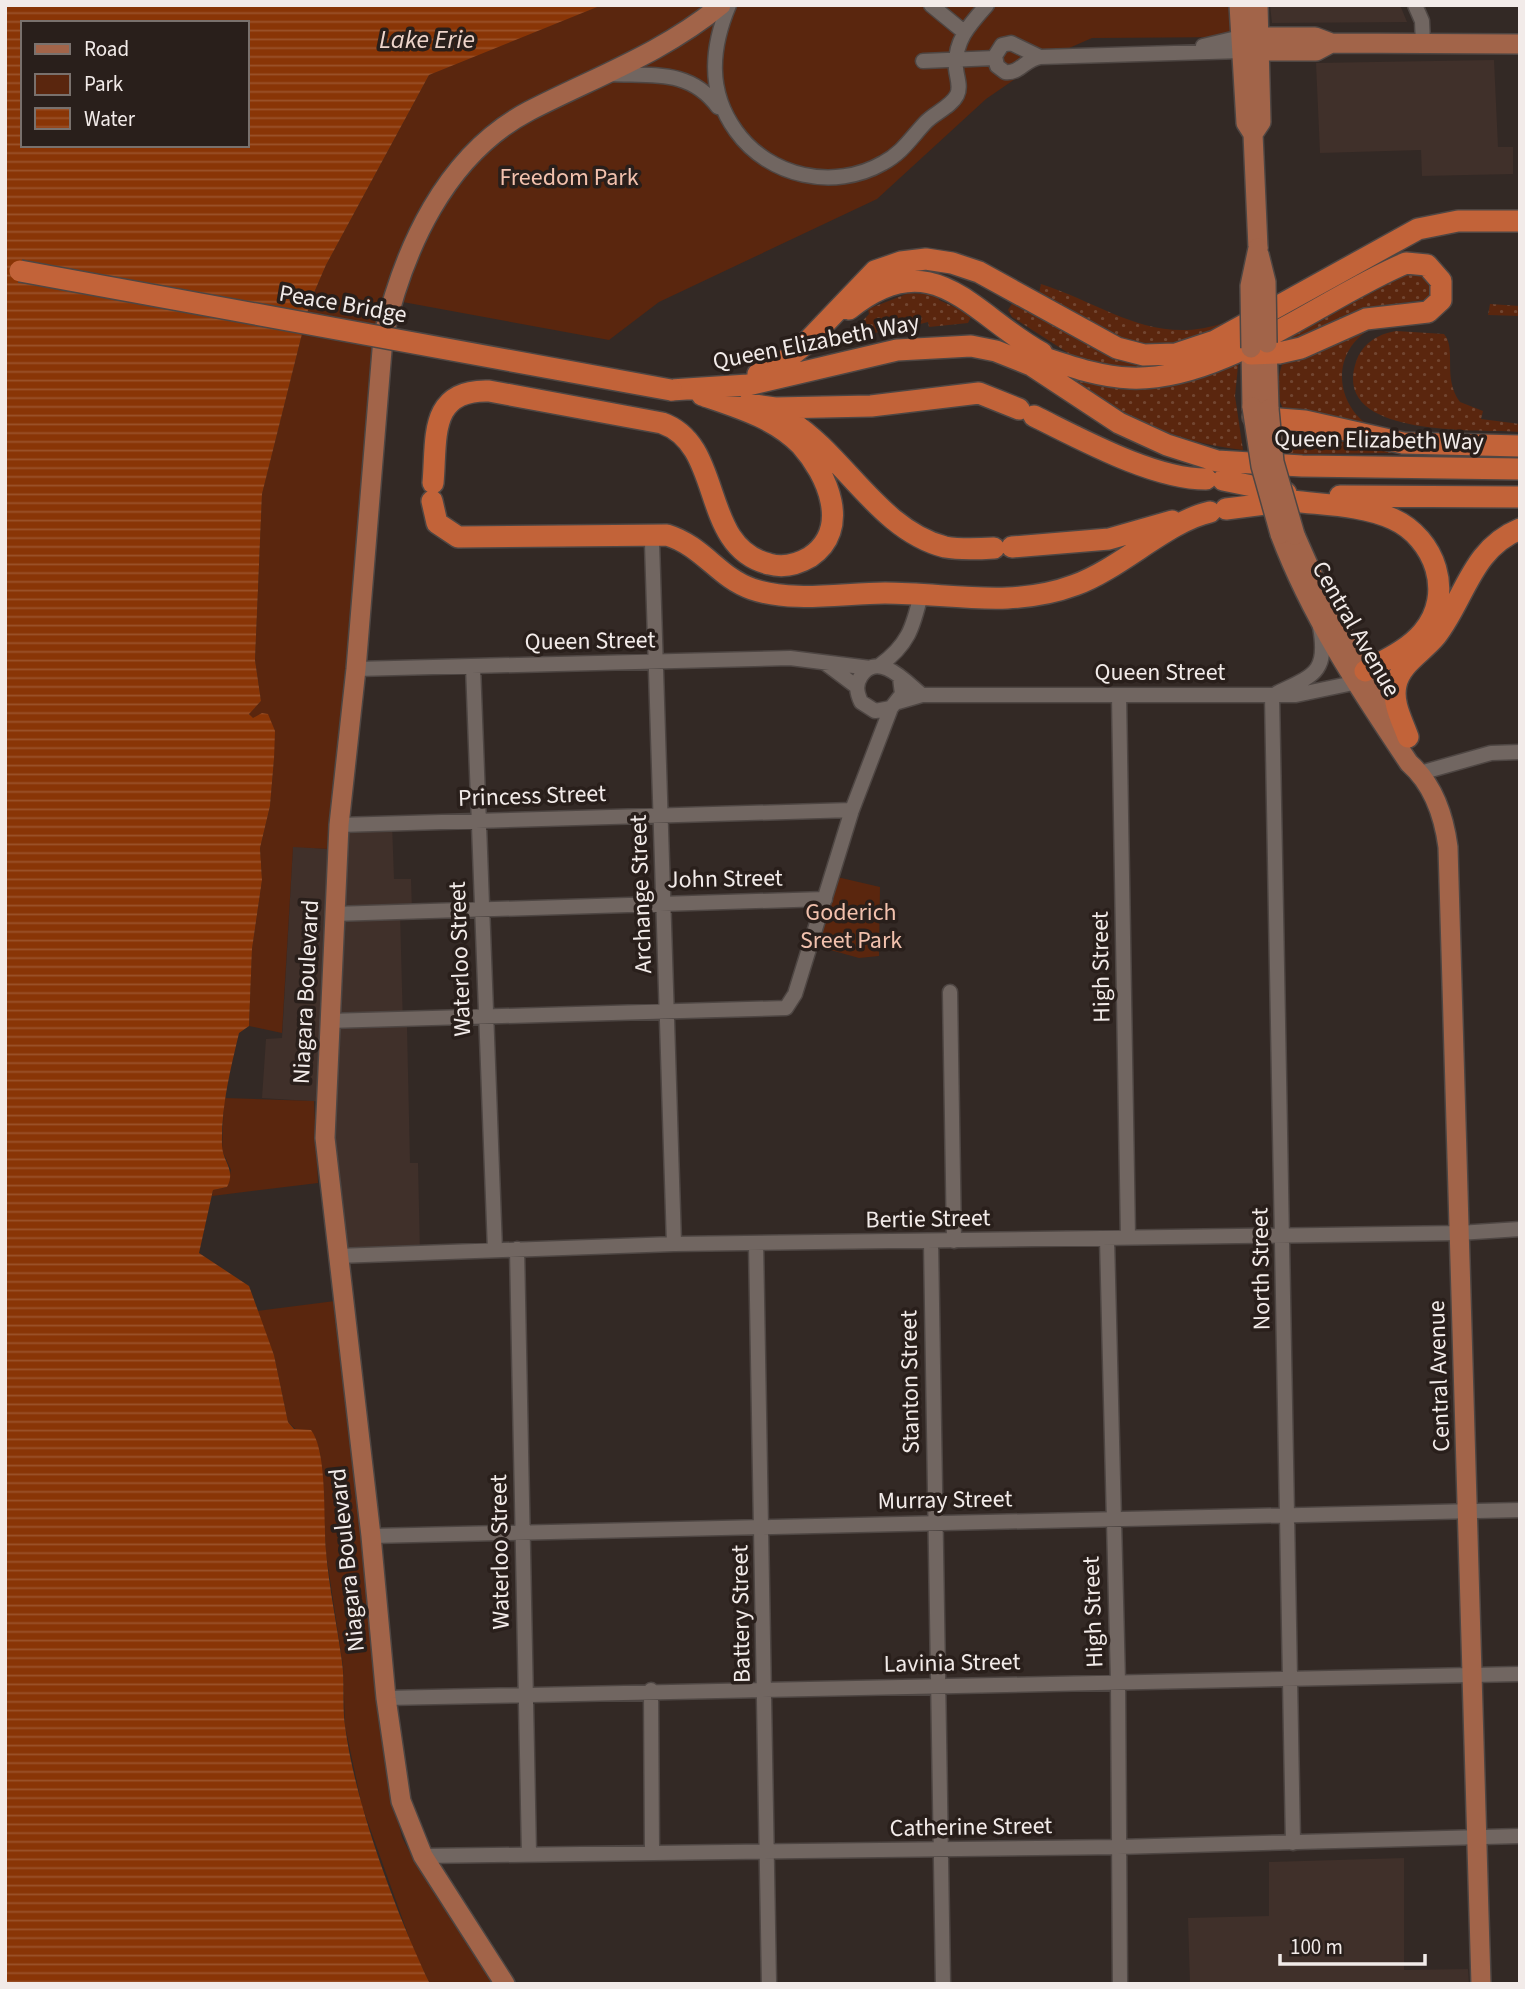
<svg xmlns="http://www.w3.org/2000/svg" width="1525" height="1989" font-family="'Source Sans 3',sans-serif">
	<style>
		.built { fill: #40302a }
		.grass { fill: url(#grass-dots) }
		.park { fill: #5a260e }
		.water { fill: url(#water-rules); fill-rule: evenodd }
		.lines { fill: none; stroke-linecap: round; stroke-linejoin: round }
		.minor-casing { stroke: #4e4643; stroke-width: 17 }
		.major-casing { stroke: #4e4643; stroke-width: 22 }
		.highway-casing { stroke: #4e4643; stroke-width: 24 }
		.minor { stroke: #716661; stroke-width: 14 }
		.major { stroke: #a26449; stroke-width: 19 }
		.highway { stroke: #c26339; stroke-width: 21 }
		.major-bridge-casing { stroke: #4e4643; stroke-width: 22; stroke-linecap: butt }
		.highway-bridge-casing { stroke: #4e4643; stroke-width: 24; stroke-linecap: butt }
		.major-bridge { stroke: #a26449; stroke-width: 19 }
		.highway-bridge { stroke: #c26339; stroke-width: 21 }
		.labels { text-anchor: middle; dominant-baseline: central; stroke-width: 7; stroke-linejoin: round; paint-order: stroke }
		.park-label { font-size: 24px; fill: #f2c1ad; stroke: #291f1b }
		.street-label { font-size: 24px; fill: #f2ebe9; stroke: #291f1b }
		.water-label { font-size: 26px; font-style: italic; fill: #edd4ca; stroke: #291f1b }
	</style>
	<defs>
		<pattern id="grass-dots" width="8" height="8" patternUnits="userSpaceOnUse" patternTransform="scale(1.75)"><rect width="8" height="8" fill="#5a260e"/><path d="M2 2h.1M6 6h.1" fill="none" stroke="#724631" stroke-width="1.8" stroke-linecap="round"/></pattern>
		<pattern id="water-rules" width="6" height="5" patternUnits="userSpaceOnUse" patternTransform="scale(1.75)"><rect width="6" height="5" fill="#893506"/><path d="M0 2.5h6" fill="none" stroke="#9a522a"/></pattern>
	</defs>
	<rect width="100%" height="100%" fill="#332925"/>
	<path class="built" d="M1270,5H1400L1407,22L1272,23Z
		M1494,60L1498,147H1513V174L1422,176L1421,150L1320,153L1316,63Z
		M392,823L394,879H411L412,911L400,912L403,1026L407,1027L410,1163H418L420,1253L337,1256L325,1102L262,1098L266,1039L282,1038L293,846L337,850L339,825Z
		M1404,1858V1970L1468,1969L1469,1984H1190L1188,1918L1269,1916V1862Z"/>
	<path class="grass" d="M1415,268L1437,288L1428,299L1358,310L1285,344L1278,340Z
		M1041,284C1106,305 1155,348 1226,322L1228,326L1191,343L1130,346L1038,297Z
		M909,293L939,295V300L972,315L968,323L929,327L928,322L897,330L894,326L857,340L852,332L869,314L868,309Z
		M1013,302L1092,342L1186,358L1144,371L1079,360L1012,317L1008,310Z
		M1490,304L1520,306V316L1488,315Z
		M1372,328C1332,350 1333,401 1369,426L1283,408C1275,395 1278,372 1284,360Z
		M1396,331L1444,334C1457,349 1442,378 1460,402L1483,411L1481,419L1520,424V432C1478,429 1330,439 1356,362C1362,344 1377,334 1396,331Z
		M1239,356L1235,396L1243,450C1173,442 1128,418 1070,379L1073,376L1091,380Z
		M1298,428L1406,453L1288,454L1284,429Z"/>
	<path class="park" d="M577,5H1239L1236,37L1092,38L1044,59L986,99L877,199L659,302L609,340L381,298L329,849L293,847L282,1033L249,1026L252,949L262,880L260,848L270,806L274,759L249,713L261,701L255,660L262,494L310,302L326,265L429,75Z
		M837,877L880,887L879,956L859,958L816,946Z
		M224,1098L314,1101L318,1183L212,1196L213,1190L227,1187L231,1170L222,1150Z
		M335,1301L391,1793L402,1837L408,1849L497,1984H430L414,1951L362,1806L345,1726L343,1666L326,1553L320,1452L288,1422L274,1355L257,1311Z"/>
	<path class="water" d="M5,5H602L429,75L326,265L310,302L262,494L255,660L261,701L249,714L253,718L262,713L268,714L275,731L274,759L270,806L260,848L262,880L252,949L249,1026L239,1033C230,1071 221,1107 222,1146C223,1162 236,1170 227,1187L213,1190L199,1253L249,1286L274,1355L288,1422L294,1429L311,1430C328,1452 323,1522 326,1551C329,1588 337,1625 342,1662C345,1683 342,1705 345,1726C355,1804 396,1913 430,1984H5ZM23,23H247V145H23Z"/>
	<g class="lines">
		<g class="minor-casing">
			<path id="minor" d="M729,5C711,48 707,91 736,131C769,177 834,191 883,163C902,153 911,138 925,123C934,113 951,107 957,95C961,87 957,78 956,69C954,41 969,25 987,5
				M931,5L964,32
				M1415,5L1422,21L1423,44
				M1011,43L1040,57C1025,59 1020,74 1005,72L997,66L995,56L1002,45Z
				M1203,46L1241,37
				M1040,57L1242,51
				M923,61L995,58
				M610,74C653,76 690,69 718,107
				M652,543L674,1244
				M825,663L857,687
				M473,666L495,1250
				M879,666C908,645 913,628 921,594
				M356,669L790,658L870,668
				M900,678L902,694L891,708L875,711L861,702C857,693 855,685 861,676C879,650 907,683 922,695
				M1277,693C1315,675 1328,672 1320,627
				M1119,695L1128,1238
				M1272,695L1293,1843
				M898,702L922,695H1296L1363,681
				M1420,773L1491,753L1520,752
				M339,825L852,810
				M333,914L825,899
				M950,992L954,1241
				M328,1021L786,1008L795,994L852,810L891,708
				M1107,1239L1118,1682L1120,1984
				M931,1242L943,1984
				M756,1243L769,1984
				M517,1249L529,1854
				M337,1256L674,1244L1459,1233L1520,1229
				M371,1536L1520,1510
				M651,1690L652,1852
				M386,1698L1520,1674
				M423,1856L1118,1847L1520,1836"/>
		</g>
		<g class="major-casing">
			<path id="major" d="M1239,5L1246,123L1253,134L1258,248
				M1241,37H1315L1331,43L1520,44
				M1246,51H1316L1331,43
				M1253,134L1261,122L1258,5
				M1267,343L1269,409
				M1251,348L1252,407
				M1280,534C1311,617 1360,690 1409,763C1433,784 1444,817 1448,847L1481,1984
				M1295,535L1329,612L1400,724
				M505,1984L423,1856L401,1801L386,1698L371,1536L325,1138L339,825L356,669L383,338C403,250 445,155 529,111C595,77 663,53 721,5"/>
		</g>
		<g class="highway-casing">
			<path id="highway" d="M849,309C934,241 971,314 1042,353
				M805,344L875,271L901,262L926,259L952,263L979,272L1117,348L1144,355L1176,354L1215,341L1418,229L1458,221H1520
				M1026,352C1059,362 1095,377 1130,378C1222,382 1322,298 1406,263L1427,265L1441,281V300L1428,312L1366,319L1301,348L1279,353L1251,354
				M758,374L782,363L815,336
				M671,390L748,385L897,350L971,346L996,351L1031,365L1119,423L1167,445L1217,461L1302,466L1520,469
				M748,404L775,408L871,406L979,393L1019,409
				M1034,416C1081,439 1153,479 1206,479
				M1253,417L1305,421L1403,443L1520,446
				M790,421C845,456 879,530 945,547C961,550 978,549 994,548
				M1223,480L1286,493
				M433,483C437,439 428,389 489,391L662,423C725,445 699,547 769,564C783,568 798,564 810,557C852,529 827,474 801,445C775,418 737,407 702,395
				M1340,496L1520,497
				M432,501L437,523L458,537L667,535C703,546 719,578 752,589C792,603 843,593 885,593C950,593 1011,609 1075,585C1120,569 1168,521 1210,512
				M1292,501C1325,505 1363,505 1393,519C1435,538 1455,594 1423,632C1408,650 1385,660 1365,671
				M1226,509L1290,501
				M1012,547L1109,539L1172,521
				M1408,737C1402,720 1392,703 1396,685C1400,664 1423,652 1436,636C1465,599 1471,549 1520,529"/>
		</g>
		<use href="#minor" class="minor"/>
		<use href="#major" class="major"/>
		<use href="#highway" class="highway"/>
		<g class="major-bridge-casing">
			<path id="major-bridge" d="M1259,254L1266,282L1267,343
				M1251,348L1250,286L1258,248
				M1252,407L1261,466L1280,534
				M1269,409L1274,462L1295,535"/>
		</g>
		<g class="highway-bridge-casing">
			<path id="highway-bridge" d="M20,271L671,390"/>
		</g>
		<use href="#major-bridge" class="major-bridge"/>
		<use href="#highway-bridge" class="highway-bridge"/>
	</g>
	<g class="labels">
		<g class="park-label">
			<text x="569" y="177">Freedom Park</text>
			<text x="851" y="912">Goderich<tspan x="851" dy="28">Sreet Park</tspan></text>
		</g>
		<g class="street-label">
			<text transform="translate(343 304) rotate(10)">Peace Bridge</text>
			<text transform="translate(816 342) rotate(-11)">Queen Elizabeth Way</text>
			<text transform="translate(1379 440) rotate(1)">Queen Elizabeth Way</text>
			<text transform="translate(1356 629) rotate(60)">Central Avenue</text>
			<text transform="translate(590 641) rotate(-1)">Queen Street</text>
			<text x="1160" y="672">Queen Street</text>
			<text transform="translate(532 796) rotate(-2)">Princess Street</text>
			<text transform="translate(725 879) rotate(-1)">John Street</text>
			<text transform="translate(641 894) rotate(-92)">Archange Street</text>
			<text transform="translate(460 959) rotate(-92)">Waterloo Street</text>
			<text transform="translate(1101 967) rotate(-91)">High Street</text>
			<text transform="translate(306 992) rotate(-87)">Niagara Boulevard</text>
			<text transform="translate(928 1219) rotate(-1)">Bertie Street</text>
			<text transform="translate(1261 1269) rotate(-91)">North Street</text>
			<text transform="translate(1439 1376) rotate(-92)">Central Avenue</text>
			<text transform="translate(910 1382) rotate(-91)">Stanton Street</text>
			<text transform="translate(945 1500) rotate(-1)">Murray Street</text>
			<text transform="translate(500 1552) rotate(-91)">Waterloo Street</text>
			<text transform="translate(347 1560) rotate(-96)">Niagara Boulevard</text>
			<text transform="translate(1093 1612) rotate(-92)">High Street</text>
			<text transform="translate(741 1614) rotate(-91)">Battery Street</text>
			<text transform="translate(952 1663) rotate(-1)">Lavinia Street</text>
			<text transform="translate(971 1827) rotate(-1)">Catherine Street</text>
		</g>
		<g class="water-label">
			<text x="427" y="39">Lake Erie</text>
		</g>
	</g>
	<rect width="1525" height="1989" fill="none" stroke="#f2ebe9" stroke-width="14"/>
	<rect x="21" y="21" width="228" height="126" fill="#291f1b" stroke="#79716d" stroke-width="2"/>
	<rect x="35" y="44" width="35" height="10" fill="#a26449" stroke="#79716d" stroke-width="2"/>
	<text x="84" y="56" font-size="21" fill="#f2ebe9">Road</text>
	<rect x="35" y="74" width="35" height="21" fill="#5a260e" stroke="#79716d" stroke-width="2"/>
	<text x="84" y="91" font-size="21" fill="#f2ebe9">Park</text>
	<rect x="35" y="108" width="35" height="21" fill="url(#water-rules)" stroke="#79716d" stroke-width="2"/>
	<text x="84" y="126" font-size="21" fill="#f2ebe9">Water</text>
	<path d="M1280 1954v10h145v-10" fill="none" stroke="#f2ebe9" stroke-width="3.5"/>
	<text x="1290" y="1954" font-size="21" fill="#f2ebe9" stroke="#291f1b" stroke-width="5" paint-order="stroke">100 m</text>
</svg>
